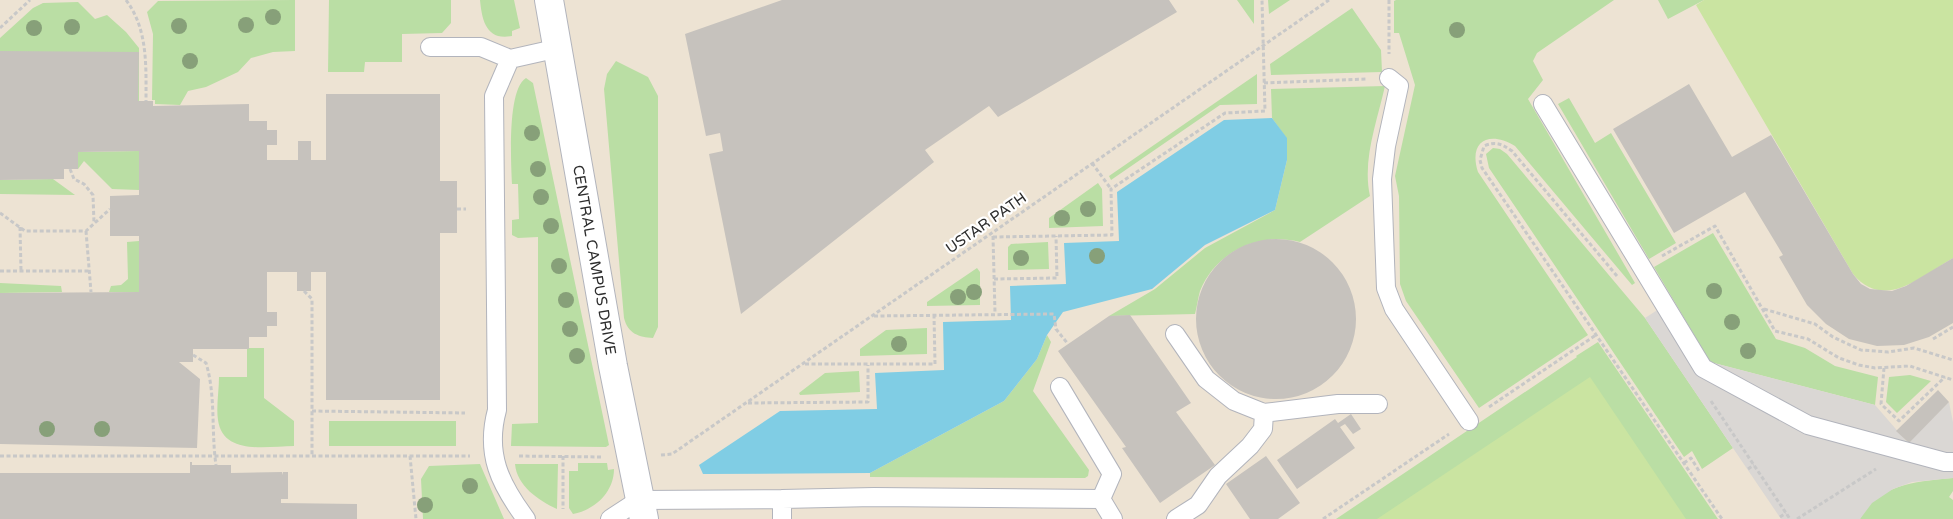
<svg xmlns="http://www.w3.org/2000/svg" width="1953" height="519" font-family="'Varela Round',sans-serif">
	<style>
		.education { fill: #ede3d3 }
		.green { fill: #badea4 }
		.pitch { fill: #cae4a1 }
		.plaza { fill: #dad7d4 }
		.water { fill: #80cde4 }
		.building { fill: #c6c2bd }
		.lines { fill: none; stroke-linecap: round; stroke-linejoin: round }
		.service-casing { stroke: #b2b4bc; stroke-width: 20 }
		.tertiary-casing { stroke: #b2b4bc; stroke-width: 30 }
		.path { stroke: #c8c8c8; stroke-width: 3; stroke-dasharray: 4 2.5; stroke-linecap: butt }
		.service { stroke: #fff; stroke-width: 18 }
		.tertiary { stroke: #fff; stroke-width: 28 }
		.tree { fill: #87a079 }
		.labels { text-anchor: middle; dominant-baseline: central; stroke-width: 4.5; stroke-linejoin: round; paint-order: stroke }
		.street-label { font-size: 15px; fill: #2d2d2d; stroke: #fff }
	</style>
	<rect width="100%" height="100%" fill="#ede8e2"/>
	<path class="education" d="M0,0H1953V519H0Z"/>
	<path class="green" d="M295,0V51L273,52L251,58L238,72L206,87L188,91L180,105L155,104V100H152L153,34L147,12L158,1Z
		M329,0H451V23L442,33L402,34V62H365L364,72H328Z
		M480,0H514L520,28L512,31V36C486,41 482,20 480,0Z
		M1237,0H1254V24Z
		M1268,0H1290L1269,14Z
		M1396,0H1614L1537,53L1533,61L1543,80L1528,99L1635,283L1632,285L1515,146C1489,130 1468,141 1478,172L1588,335L1479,408L1406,301L1400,284L1399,196L1395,176L1415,85L1399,33H1394V1Z
		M1658,0H1704L1668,19Z
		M78,2L95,19L107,15L126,32L139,48V122L55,140L0,167V38L33,8L43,3Z
		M1352,8L1381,50L1382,72L1271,75L1270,64Z
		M616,61L648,77L658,96V327L653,338C639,337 628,334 624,318L604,89L607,74Z
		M1257,74V104L1220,105L1111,180L1109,176Z
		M526,78L533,83L609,445L606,447L511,446L512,424L538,423V237L518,238L512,235V220L519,219L518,184H512C511,162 507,89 526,78Z
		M1385,86C1377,122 1362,160 1370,196L1300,242C1260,232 1216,251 1200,291C1198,298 1197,306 1195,314L1109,316L1155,289L1205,248L1275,210L1287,160V139L1272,118L1271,89Z
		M1569,98L1595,143L1611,133L1676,243L1649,259L1558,104Z
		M1493,148L1500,149L1507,154L1645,318L1733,448L1702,469L1692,451L1684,457L1489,168L1486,154Z
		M139,151V190L112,189L84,161L78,169V152Z
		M53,179L75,195L0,194V180Z
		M1098,183L1102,189L1103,226L1049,228V218Z
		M1713,233L1776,339L1805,348L1835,366L1878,377L1875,405L1710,362L1654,267Z
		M139,241V292H109L111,286L121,285L128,279L127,242Z
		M1048,242L1049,269L1008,270V247L1011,244Z
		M977,268L980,272V305L927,306V302Z
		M0,283L61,286L62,292L0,293Z
		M927,328V354L860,356V349L886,330Z
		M1047,335L1051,342L1033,391L1089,470L1088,476L1085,478L870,477V473L1004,401L1037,359Z
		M1598,342L1718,519H1336L1577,357L1576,356Z
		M247,348H264V398L294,421V446C268,446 223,456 218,420C216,407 219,391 219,377H247Z
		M859,371L860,392L800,395L799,393L825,373Z
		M1910,375L1931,381L1897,413L1886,402L1889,377Z
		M329,421H456V446H329Z
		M578,463H607L608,470L614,469C614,492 595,510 573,514L569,508V471H578Z
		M480,464L504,519H423L421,479L429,466Z
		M515,464H558L557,509C538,500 517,486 515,464Z
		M1953,478V491L1949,497L1953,500V519H1860C1876,484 1920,481 1953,478Z"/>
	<path class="pitch" d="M1704,0H1953V258C1921,277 1884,311 1853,274L1696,5Z
		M1590,377L1686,519H1377Z"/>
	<path class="plaza" d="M1673,300L1710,362L1875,405L1908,443L1949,402L1953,422V478L1912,482L1893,489L1872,503L1860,519H1781L1645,318Z"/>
	<path class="water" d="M1272,118L1287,138V160L1275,210L1205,245L1152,289L1063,312L1047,335L1037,359L1004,401L870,473L703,474L699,465L780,411L877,409L875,373L944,370L943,322L1011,320L1010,286L1066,284L1064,243L1119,241L1117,192L1224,120Z"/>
	<path class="building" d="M782,0H1169L1177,12L998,117L989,106L925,150L934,162L741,314L709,154L723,151L720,133L706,136L685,34Z
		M0,51L139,52L138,101H153V106L249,104V121H267V130H277V145H267V160H298V141H311V160H326V94H440V181H457V233H440V400H326V272H311V291H297V272H267V312H277V326H267V337H249V349H193V362H179L200,379L197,448L0,444V293L139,292V236H110V196L139,195V151L78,152V169H64V179L0,180Z
		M1689,84L1732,157L1771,135L1853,274L1861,284L1870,289L1892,291L1906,286L1953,258V323L1929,337L1904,345L1877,346L1849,339L1826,324L1807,305L1779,257L1783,255L1745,192L1674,233L1613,129Z
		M1196 319a80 80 0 1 1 160 0a80 80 0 1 1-160 0Z
		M1130,315L1191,403L1176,412L1215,465L1160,503L1122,448L1126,447L1058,351L1109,316Z
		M1938,390L1949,402L1909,443L1896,431Z
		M1351,414L1361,429L1353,434L1345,424L1340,427L1355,448L1297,489L1277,460L1335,419L1338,423Z
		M1266,456L1300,503L1278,519H1250L1226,484Z
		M190,462H192V465H231V473L282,472L283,475V472H288V499H281V503L357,504V519H0V473H190Z"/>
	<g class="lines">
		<g class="service-casing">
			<path id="service" d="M430,47H481L510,59
				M1389,78L1399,86L1386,146L1382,179L1386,288L1394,309L1469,421
				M1543,104L1703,368L1808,425L1945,462H1953
				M1175,334L1206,379L1234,401L1264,413L1338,404H1378
				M1101,499L1113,519
				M526,519C500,484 485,454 497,410L494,96L510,59L559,48
				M610,519L639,500L782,499
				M782,519V499L874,497L1101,499L1112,474L1060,387
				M1176,519L1198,505L1218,476L1250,446L1263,429L1264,413"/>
		</g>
		<g class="tertiary-casing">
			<g id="tertiary">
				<path id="s1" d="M549,0L613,366L644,519"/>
			</g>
		</g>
		<path class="path" d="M126,0C148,29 146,66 146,101
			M1389,0V54
			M0,28L30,0
			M1264,83L1366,79
			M1092,163L1111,189
			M70,169L74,179L84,184L93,195L94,223
			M457,209H466
			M0,213L25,231H86L110,209
			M20,227L21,271
			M86,231L91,292
			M993,236L995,313
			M993,237L1112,235L1111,189L1225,113L1265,111L1262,0
			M1662,256L1715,226L1775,331L1808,339L1839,358L1859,365L1875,368L1910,366L1953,380
			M0,271H89
			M1617,276L1512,151C1502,144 1496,141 1484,146L1480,160L1482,168L1722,519
			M994,279L1057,278L1056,236
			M304,291L312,299V455
			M1764,309L1815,324L1833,337L1861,350L1888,352L1914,348L1953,360
			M874,316L1054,314L1056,329L1068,344
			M1933,339L1953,327
			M193,355L206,363C216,396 211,431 216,465
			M805,364H935L934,315
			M1884,368L1881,404L1899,421L1945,377
			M1711,401L1790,519
			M748,403L868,402V365
			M1489,407L1596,335
			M312,411L465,413
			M661,455L672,454L1329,0
			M0,456H470
			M410,456L416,519
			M519,456L602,457
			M563,456V509
			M1684,463L1691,458L1699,471
			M1748,469L1754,465
			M1780,517L1786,513
			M1323,519L1449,434
			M1797,519L1876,469"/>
		<use href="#service" class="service"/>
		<use href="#tertiary" class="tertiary"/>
	</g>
	<g class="tree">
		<circle cx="273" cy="17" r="8"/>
		<circle cx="246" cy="25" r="8"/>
		<circle cx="179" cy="26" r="8"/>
		<circle cx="72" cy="27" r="8"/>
		<circle cx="34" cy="28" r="8"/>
		<circle cx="1457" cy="30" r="8"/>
		<circle cx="190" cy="61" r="8"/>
		<circle cx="532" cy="133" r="8"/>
		<circle cx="538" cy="169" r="8"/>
		<circle cx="541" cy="197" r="8"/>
		<circle cx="1088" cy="209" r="8"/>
		<circle cx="1062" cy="218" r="8"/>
		<circle cx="551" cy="226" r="8"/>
		<circle cx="1097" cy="256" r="8"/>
		<circle cx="1021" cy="258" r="8"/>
		<circle cx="559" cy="266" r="8"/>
		<circle cx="1714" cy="291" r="8"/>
		<circle cx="974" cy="292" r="8"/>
		<circle cx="958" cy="297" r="8"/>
		<circle cx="566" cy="300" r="8"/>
		<circle cx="1732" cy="322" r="8"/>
		<circle cx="570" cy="329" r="8"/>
		<circle cx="899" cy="344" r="8"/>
		<circle cx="1748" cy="351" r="8"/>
		<circle cx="577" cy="356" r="8"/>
		<circle cx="47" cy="429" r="8"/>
		<circle cx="102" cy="429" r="8"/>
		<circle cx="470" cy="486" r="8"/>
		<circle cx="425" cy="505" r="8"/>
	</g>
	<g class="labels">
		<g class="street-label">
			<text transform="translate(986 223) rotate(-35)">USTAR PATH</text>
			<text stroke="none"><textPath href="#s1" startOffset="264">CENTRAL CAMPUS DRIVE</textPath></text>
		</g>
	</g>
</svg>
